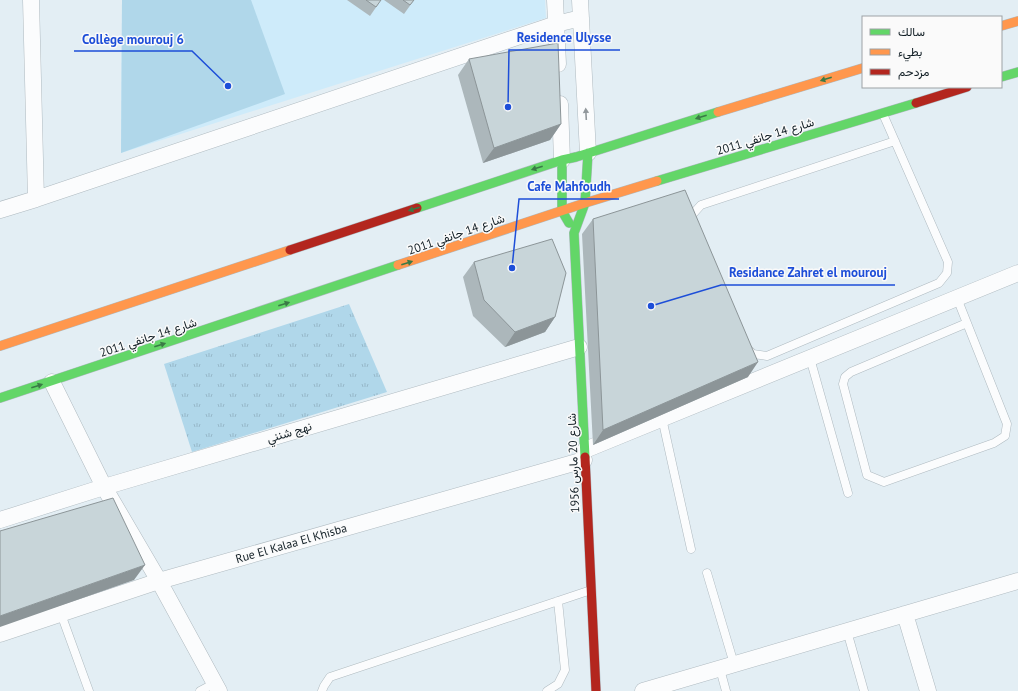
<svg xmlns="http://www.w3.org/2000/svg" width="1018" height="691" font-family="'PT Sans',Vazirmatn,sans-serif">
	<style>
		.built { fill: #ceebfa }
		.grass { fill: url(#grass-tufts) }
		.pitch { fill: #b0d7ea }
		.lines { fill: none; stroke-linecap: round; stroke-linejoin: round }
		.lane-casing { stroke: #afbac0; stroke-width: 9 }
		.street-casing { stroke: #afbac0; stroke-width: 17 }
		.fast-casing { stroke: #afbac0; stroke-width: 10 }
		.slow-casing { stroke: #afbac0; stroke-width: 10 }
		.jam-casing { stroke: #afbac0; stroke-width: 10 }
		.lane { stroke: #fbfcfd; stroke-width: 8 }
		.street { stroke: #fbfcfd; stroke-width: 16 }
		.fast { stroke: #63d668; stroke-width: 9 }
		.slow { stroke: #ff974d; stroke-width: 9 }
		.jam { stroke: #b3261e; stroke-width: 9 }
		.wall { fill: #acb7bb }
		.shaded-wall { fill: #8c9598 }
		.building { fill: #c8d5d9; stroke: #8c9598 }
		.oneway { fill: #3a7a46 }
		.oneway2 { fill: #92989c }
		.labels { text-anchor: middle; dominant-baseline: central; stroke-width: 3; stroke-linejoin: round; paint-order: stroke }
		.street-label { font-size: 12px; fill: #111e25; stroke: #fafafa }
		.leader { fill: none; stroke: #1d4ed8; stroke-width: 1.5 }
		.callout-dot { fill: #1d4ed8; stroke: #fafafa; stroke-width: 1.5 }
		.callout-label { font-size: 13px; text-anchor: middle; font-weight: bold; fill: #1d4ed8; stroke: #fafafa; stroke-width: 3; stroke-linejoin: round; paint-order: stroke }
	</style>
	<defs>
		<pattern id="grass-tufts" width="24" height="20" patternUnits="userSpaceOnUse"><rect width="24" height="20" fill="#b0d7ea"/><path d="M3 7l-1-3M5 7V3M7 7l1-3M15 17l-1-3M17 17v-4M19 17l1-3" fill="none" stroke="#96b8c9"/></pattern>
	</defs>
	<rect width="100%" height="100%" fill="#e3eef4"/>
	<path class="built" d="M122,0H545L546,18L121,153Z"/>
	<path class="grass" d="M349,304L387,392L192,452L164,364Z"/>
	<path class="pitch" d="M122,0H251L285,94L121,153Z"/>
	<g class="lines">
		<g class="lane-casing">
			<path id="lane" d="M692,222V215L701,205L895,141
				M957,298L1007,424L1005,436L994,443L884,482L867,475L843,384L845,377L851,372L967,323
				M747,348L753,354L767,356L939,283L947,273L948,262L883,114
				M810,358L848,493
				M662,418L691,549
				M707,573L734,664
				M61,614L89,691
				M847,631L864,691
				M720,669L726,691
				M200,691L215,683
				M322,691L324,686L330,677L591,590
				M547,691L558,684L565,670L558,601"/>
		</g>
		<g class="street-casing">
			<path id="street" d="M31,0L36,199
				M555,0L558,64
				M580,0L588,153
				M560,104L562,160
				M0,210L36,199L556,24L581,18
				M52,382L104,487L159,581L219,691
				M585,450L1018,273
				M0,520L104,487L579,347
				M905,614L928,691
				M0,634L159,581L584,460
				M643,691L1018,581"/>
		</g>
		<g class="fast-casing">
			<path id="fast" d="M1001,77L1018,72
				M562,160V211L569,223
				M657,181L916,103
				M417,208L562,160L576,157L718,112
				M0,398L398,265
				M585,457L574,233L585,203L588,153"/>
		</g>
		<g class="slow-casing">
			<path id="slow" d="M1001,26L1018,21
				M718,112L863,68
				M398,265L585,203L657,181
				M0,346L290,250"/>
		</g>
		<g class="jam-casing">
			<path id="jam" d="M916,103L967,87
				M290,250L417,208
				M585,457L596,691"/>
		</g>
		<use href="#lane" class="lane"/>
		<use href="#street" class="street"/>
		<use href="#fast" class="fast"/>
		<use href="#slow" class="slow"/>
		<use href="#jam" class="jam"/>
	</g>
	<path class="wall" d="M347,0H381L370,16Z
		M384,0H414L404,14Z
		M469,59L561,124L550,140L483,163L458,75Z
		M593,219L748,377L593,445L582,234Z
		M474,262L555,317L545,332L505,347L473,316L463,277Z"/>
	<path class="shaded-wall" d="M561,124L550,140L483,163L494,148Z
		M555,317L545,332L505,347L515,332Z
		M758,362L748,377L593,445L603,430Z
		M145,565L134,580L0,627V616Z"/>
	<path class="building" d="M366,0H381L376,7Z
		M403,0H414L410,5Z
		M558,43L561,124L494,148L469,59Z
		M685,190L758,362L603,430L593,219Z
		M552,239L566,273L555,317L515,332L484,300L474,262Z
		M113,498L145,565L0,616V531Z"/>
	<defs><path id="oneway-solid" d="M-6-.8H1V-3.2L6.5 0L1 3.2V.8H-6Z"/></defs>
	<g class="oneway">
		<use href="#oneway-solid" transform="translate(826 79) rotate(163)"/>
		<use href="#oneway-solid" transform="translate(701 117) rotate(162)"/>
		<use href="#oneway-solid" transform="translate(537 168) rotate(162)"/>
		<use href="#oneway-solid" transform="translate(414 209) rotate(162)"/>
		<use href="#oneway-solid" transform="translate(407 263) rotate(-18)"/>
		<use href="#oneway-solid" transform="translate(284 304) rotate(-18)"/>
		<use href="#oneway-solid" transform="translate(160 345) rotate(-18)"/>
		<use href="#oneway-solid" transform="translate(37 386) rotate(-18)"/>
	</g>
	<use class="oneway2" href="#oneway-solid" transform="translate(586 114) rotate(-93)"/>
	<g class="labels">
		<g class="street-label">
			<text transform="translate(765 136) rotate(-17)">شارع 14 جانفي 2011</text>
			<text transform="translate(456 234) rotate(-19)">شارع 14 جانفي 2011</text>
			<text transform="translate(148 337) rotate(-18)">شارع 14 جانفي 2011</text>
			<text transform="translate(289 432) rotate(-17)">نهج شنني</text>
			<text transform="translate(573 463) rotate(-92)">شارع 20 مارس 1956</text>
			<text transform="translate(291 543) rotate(-16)">Rue El Kalaa El Khisba</text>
		</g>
	</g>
	<path class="leader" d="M508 107L509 50H620M228 86L192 51H74M512 268L519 199H619M651 306L721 285H895"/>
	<g class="callout-dot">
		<circle cx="508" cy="107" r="4"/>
		<circle cx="228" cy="86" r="4"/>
		<circle cx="512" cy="268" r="4"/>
		<circle cx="651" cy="306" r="4"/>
	</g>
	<g class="callout-label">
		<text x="564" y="42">Residence Ulysse</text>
		<text x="133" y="44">Collège mourouj 6</text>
		<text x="569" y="191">Cafe Mahfoudh</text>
		<text x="808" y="277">Residance Zahret el mourouj</text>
	</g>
	<rect x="862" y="16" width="140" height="72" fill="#fafafa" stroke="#9da2a5"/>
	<rect x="870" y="29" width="20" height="6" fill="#63d668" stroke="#9da2a5"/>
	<text x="898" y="36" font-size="12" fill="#111e25">سالك</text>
	<rect x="870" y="49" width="20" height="6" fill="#ff974d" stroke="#9da2a5"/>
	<text x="898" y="56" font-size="12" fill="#111e25">بطيء</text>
	<rect x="870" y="69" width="20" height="6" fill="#b3261e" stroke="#9da2a5"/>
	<text x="898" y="76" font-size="12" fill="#111e25">مزدحم</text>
</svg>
